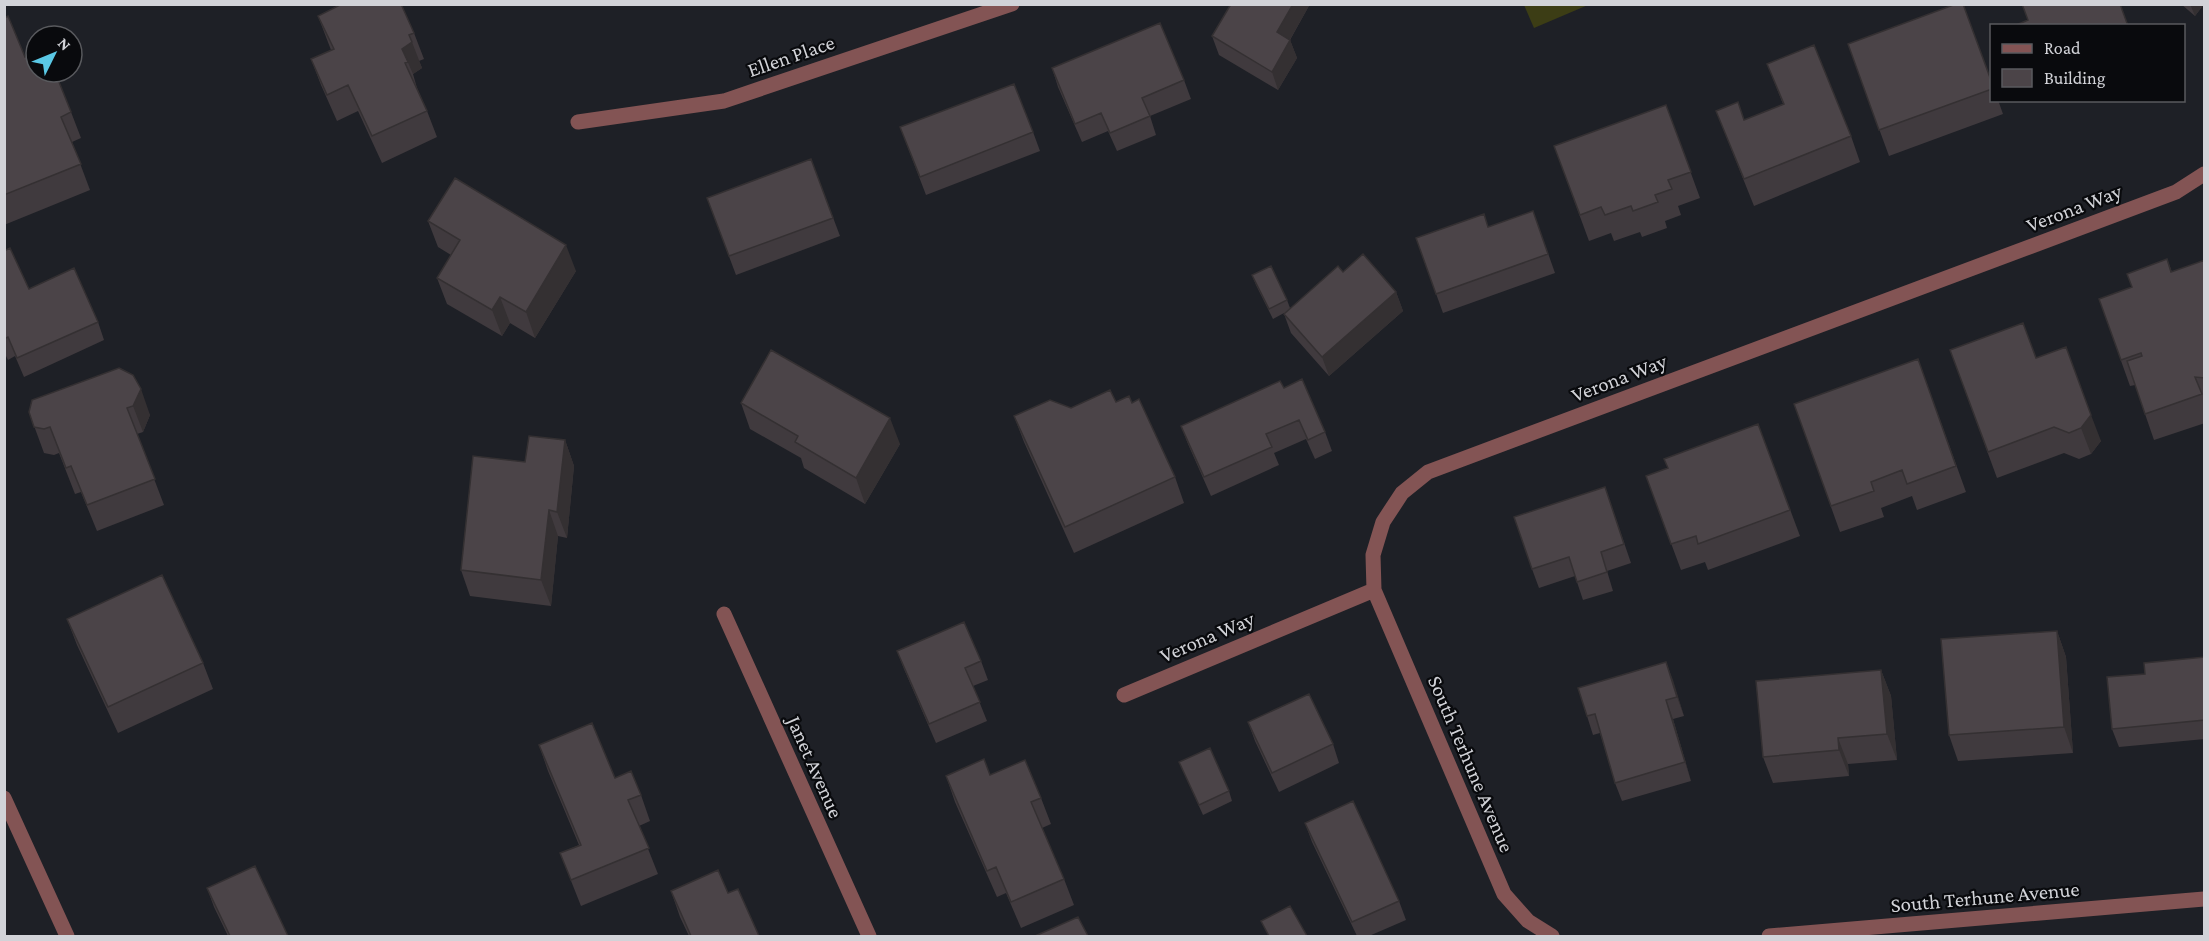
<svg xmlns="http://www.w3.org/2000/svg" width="2209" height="941" font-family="'Crimson Pro',serif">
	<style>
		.green { fill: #3c3d15 }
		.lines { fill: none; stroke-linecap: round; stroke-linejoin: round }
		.minor { stroke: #835454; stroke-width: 15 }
		.wall { fill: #403a3e }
		.shaded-wall { fill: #343032 }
		.building { fill: #4b4448; stroke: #343032; stroke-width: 1.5 }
		.labels { text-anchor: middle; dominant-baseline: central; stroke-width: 4.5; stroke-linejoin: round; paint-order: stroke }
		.street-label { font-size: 21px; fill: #d2d3d8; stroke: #090a0d }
	</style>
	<rect width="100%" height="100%" fill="#1e2026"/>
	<path class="green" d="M1524,5H1588L1534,28Z"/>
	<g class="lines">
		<path class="minor" d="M578,122L724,101L1012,4
			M724,614L869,936
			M1124,695L1374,590
			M4,798L67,936
			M1552,936L1528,921L1504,894L1374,590L1373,555L1383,522L1402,493L1428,472L2176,192L2204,174
			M1769,936L2204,899"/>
	</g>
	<path class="wall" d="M1310,4L1290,40L1297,58L1278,90L1219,55L1212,36Z
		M2181,4H2204L2195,16Z
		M318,16L414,33L424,59L419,61L422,68L413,74L417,88L427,111L437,137L382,163L358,111L337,121L321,85L311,59L331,50Z
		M4,18L25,57L71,112L81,138L72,142L90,190L4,225Z
		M1848,44L1992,83V100H1998L2003,114L1889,156Z
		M1767,64L1851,136L1860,162L1754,206L1716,111L1744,120L1783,104Z
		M1052,68L1184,80L1191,99L1150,116L1156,135L1117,151L1108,131L1082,142L1058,87Z
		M1666,105L1700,198L1678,206L1681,215L1665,221L1667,228L1642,237L1640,232L1614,241L1611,233L1589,241L1554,146Z
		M900,127L1033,132L1040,151L926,195Z
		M811,159L840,236L736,275L707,198Z
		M1533,211L1555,273L1443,313L1416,238L1489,227Z
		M428,221L576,271L535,338L510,323L502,336L447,304L437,278L451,255L438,247Z
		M4,251L29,289L98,322L104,340L24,377L15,356L8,360L4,352Z
		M2167,259L2172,272L2205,260V423L2154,440L2135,385L2130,386L2099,299L2132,287Z
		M1343,272L1396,292L1403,311L1329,376L1291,333L1284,314V313L1273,319L1256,285L1252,275L1287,300L1290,308Z
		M1950,350L2036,358L2101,441L2091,454L2079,459L2064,453L1997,478Z
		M1918,359L1966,492L1917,510L1912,496L1881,508L1884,517L1840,532L1794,404Z
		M119,368L150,415L143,432L137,434L164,505L97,531L81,492L75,494L59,453L54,455L44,453L29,412Z
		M1284,388L1325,432L1332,451L1315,459L1306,439L1274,453L1279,465L1211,496L1188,444L1181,426Z
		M1116,402L1132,403L1175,477L1184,503L1074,553L1024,442L1014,416Z
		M741,403L900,444L865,504L804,468L801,458L750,429Z
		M1758,424L1800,536L1708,570L1705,562L1681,570L1646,476L1668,468Z
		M565,440L574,466L567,538L558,536L551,606L470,596L461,570L525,462Z
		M1605,487L1631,563L1607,571L1613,591L1583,600L1575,576L1539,588L1532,569Z
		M67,619L203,663L213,689L118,733L77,645Z
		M2057,631L2066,657L2073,753L1958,761L1949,735Z
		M897,651L981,661L988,680L973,686L987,721L936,743L904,669Z
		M2205,657V739L2119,747L2112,729L2145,674Z
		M1666,662L1684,716L1673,719L1691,781L1622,801L1615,783L1600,733L1593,735L1587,716Z
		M1881,670L1891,696L1897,760L1848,764L1849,776L1773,783L1763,757Z
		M1248,722L1333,744L1339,763L1279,792L1255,741Z
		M539,745L615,778L641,795L650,821L639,826L658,874L581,906L560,853L579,845L548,771Z
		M1179,762L1229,791L1232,801L1203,815Z
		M990,775L1041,798L1051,824L1042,828L1064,879L1074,905L1021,928L1006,893L997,897L955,802L946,776Z
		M1305,823L1399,901L1406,920L1369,936H1357L1312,842Z
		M207,888L288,936H228L214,907Z
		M671,891L728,893L759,936H689L680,917Z"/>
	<path class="shaded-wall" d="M1293,4H1310L1284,50L1277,32Z
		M2190,4H2204L2195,16Z
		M1290,40L1297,58L1278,90L1272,72Z
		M412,42L422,68L413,74L402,49Z
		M566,245L576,271L535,338L526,312Z
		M1396,292L1403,311L1329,376L1322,357Z
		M500,297L510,323L502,336L492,310Z
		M141,389L150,415L143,432L133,406Z
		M2091,415L2101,441L2091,454L2081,428Z
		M890,418L900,444L865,504L856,478Z
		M565,440L574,466L567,538L557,512Z
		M549,510L558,536L551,606L541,580Z
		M2057,631L2066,657L2073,753L2064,727Z
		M1666,662L1673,680L1684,716L1677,697Z
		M1881,670L1891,696L1897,760L1887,734Z
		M1666,700L1673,719L1691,781L1685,762Z
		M1838,738L1848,764L1849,776L1839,750Z"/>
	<path class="building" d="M342,4H401L414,33L409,35L412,42L402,49L408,62L405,63L427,111L372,136L348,85L327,95L311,59L334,49L318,16Z
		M1231,4H1293L1277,32L1290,40L1272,72L1212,36Z
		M1956,4H1963L1992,83V89L1879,130L1848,44Z
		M2022,4H2120L2128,26H2014L2028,20Z
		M8,16L25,57L36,52V72H55L71,112L61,117L81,164L4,195V18Z
		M1160,23L1184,80L1142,98L1150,116L1110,133L1101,113L1075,124L1052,68Z
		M1814,45L1851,136L1744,179L1716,111L1738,102L1744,120L1784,104L1767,64Z
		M1014,84L1033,132L920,177L900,127Z
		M1666,105L1691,172L1668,180L1672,189L1655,195L1658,202L1633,211L1631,206L1605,215L1601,207L1580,215L1554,146Z
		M811,159L833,218L729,256L707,198Z
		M455,178L566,245L526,312L500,297L492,310L437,278L460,240L428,221Z
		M1533,211L1548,254L1436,294L1416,238L1484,214L1488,227Z
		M10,248L29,289L74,268L98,322L17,358L8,337L4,339V251Z
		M1363,254L1396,292L1322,357L1284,314L1338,266L1343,272Z
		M2167,259L2171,272L2205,260V378L2195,377L2202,394L2145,414L2127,361L2142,356L2141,353L2121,360L2099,299L2132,287L2127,274Z
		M1271,266L1287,300L1269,309L1252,275Z
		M2023,323L2036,358L2066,347L2091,415L2081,428L2069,433L2054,427L1988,452L1950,350Z
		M771,350L890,418L856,478L795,442L798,436L741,403Z
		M1918,359L1956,466L1907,484L1902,470L1871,482L1874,491L1831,506L1794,404Z
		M119,368L133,375L141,389L133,406L127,408L155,479L87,505L71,466L66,468L50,427L44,429L34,427L29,412L32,400Z
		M1302,379L1325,432L1308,440L1299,420L1266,434L1272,447L1204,477L1181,426L1280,381L1284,388Z
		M1110,390L1116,402L1129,396L1132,403L1139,399L1175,477L1065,527L1014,416L1050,400L1071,408Z
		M1758,424L1790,510L1698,544L1696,536L1671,544L1646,476L1668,468L1664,459Z
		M529,436L565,440L557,512L549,510L541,580L461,570L473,456L525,462Z
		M1605,487L1624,544L1601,552L1607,572L1577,582L1569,557L1532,569L1514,517Z
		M162,575L203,663L108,707L67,619Z
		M964,622L981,661L965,668L980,702L929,724L897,651Z
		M2057,631L2064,727L1949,735L1941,639Z
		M2205,657V720L2112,729L2107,677L2145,674L2144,663Z
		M1666,662L1677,697L1666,700L1685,762L1615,783L1595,714L1587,716L1578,688Z
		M1881,670L1887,734L1838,738L1839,750L1763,757L1756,681Z
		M1309,694L1333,744L1272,773L1248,722Z
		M592,723L615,778L631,771L641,795L628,800L649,848L571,880L560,853L581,845L539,745Z
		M1210,748L1229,791L1199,805L1179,762Z
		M984,759L990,775L1025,760L1041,798L1031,802L1064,879L1011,902L996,867L987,871L946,776Z
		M1353,801L1399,901L1352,922L1305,823Z
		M255,866L288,936H230L207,888Z
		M718,870L728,893L738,889L759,936H691L671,891Z
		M1290,906L1307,936H1269L1261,921Z
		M1078,917L1088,936H1035Z"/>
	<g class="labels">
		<g class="street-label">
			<text transform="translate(791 56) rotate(-19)">Ellen Place</text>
			<text transform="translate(2074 208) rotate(-21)">Verona Way</text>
			<text transform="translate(1619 378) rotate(-21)">Verona Way</text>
			<text transform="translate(1207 637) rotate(-23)">Verona Way</text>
			<text transform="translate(1471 764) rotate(67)">South Terhune Avenue</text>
			<text transform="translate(815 767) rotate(66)">Janet Avenue</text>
			<text transform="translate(1985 897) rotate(-5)">South Terhune Avenue</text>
		</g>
	</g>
	<rect width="2209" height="941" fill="none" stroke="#d2d3d8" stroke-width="12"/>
	<rect x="1990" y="24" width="195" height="78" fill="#090a0d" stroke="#595a5e" stroke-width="1.5"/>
	<rect x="2002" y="44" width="30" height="9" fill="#835454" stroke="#595a5e" stroke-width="1.5"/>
	<text x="2044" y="54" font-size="18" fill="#d2d3d8">Road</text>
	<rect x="2002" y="69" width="30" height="18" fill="#4b4448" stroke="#595a5e" stroke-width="1.5"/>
	<text x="2044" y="84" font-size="18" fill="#d2d3d8">Building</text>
	<g transform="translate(54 54) rotate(47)"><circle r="28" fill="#090a0d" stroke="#595a5e" stroke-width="1.5"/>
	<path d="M0-4.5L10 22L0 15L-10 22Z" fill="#5ac8e5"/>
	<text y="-9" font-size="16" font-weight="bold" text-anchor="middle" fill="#d2d3d8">N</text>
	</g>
</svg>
